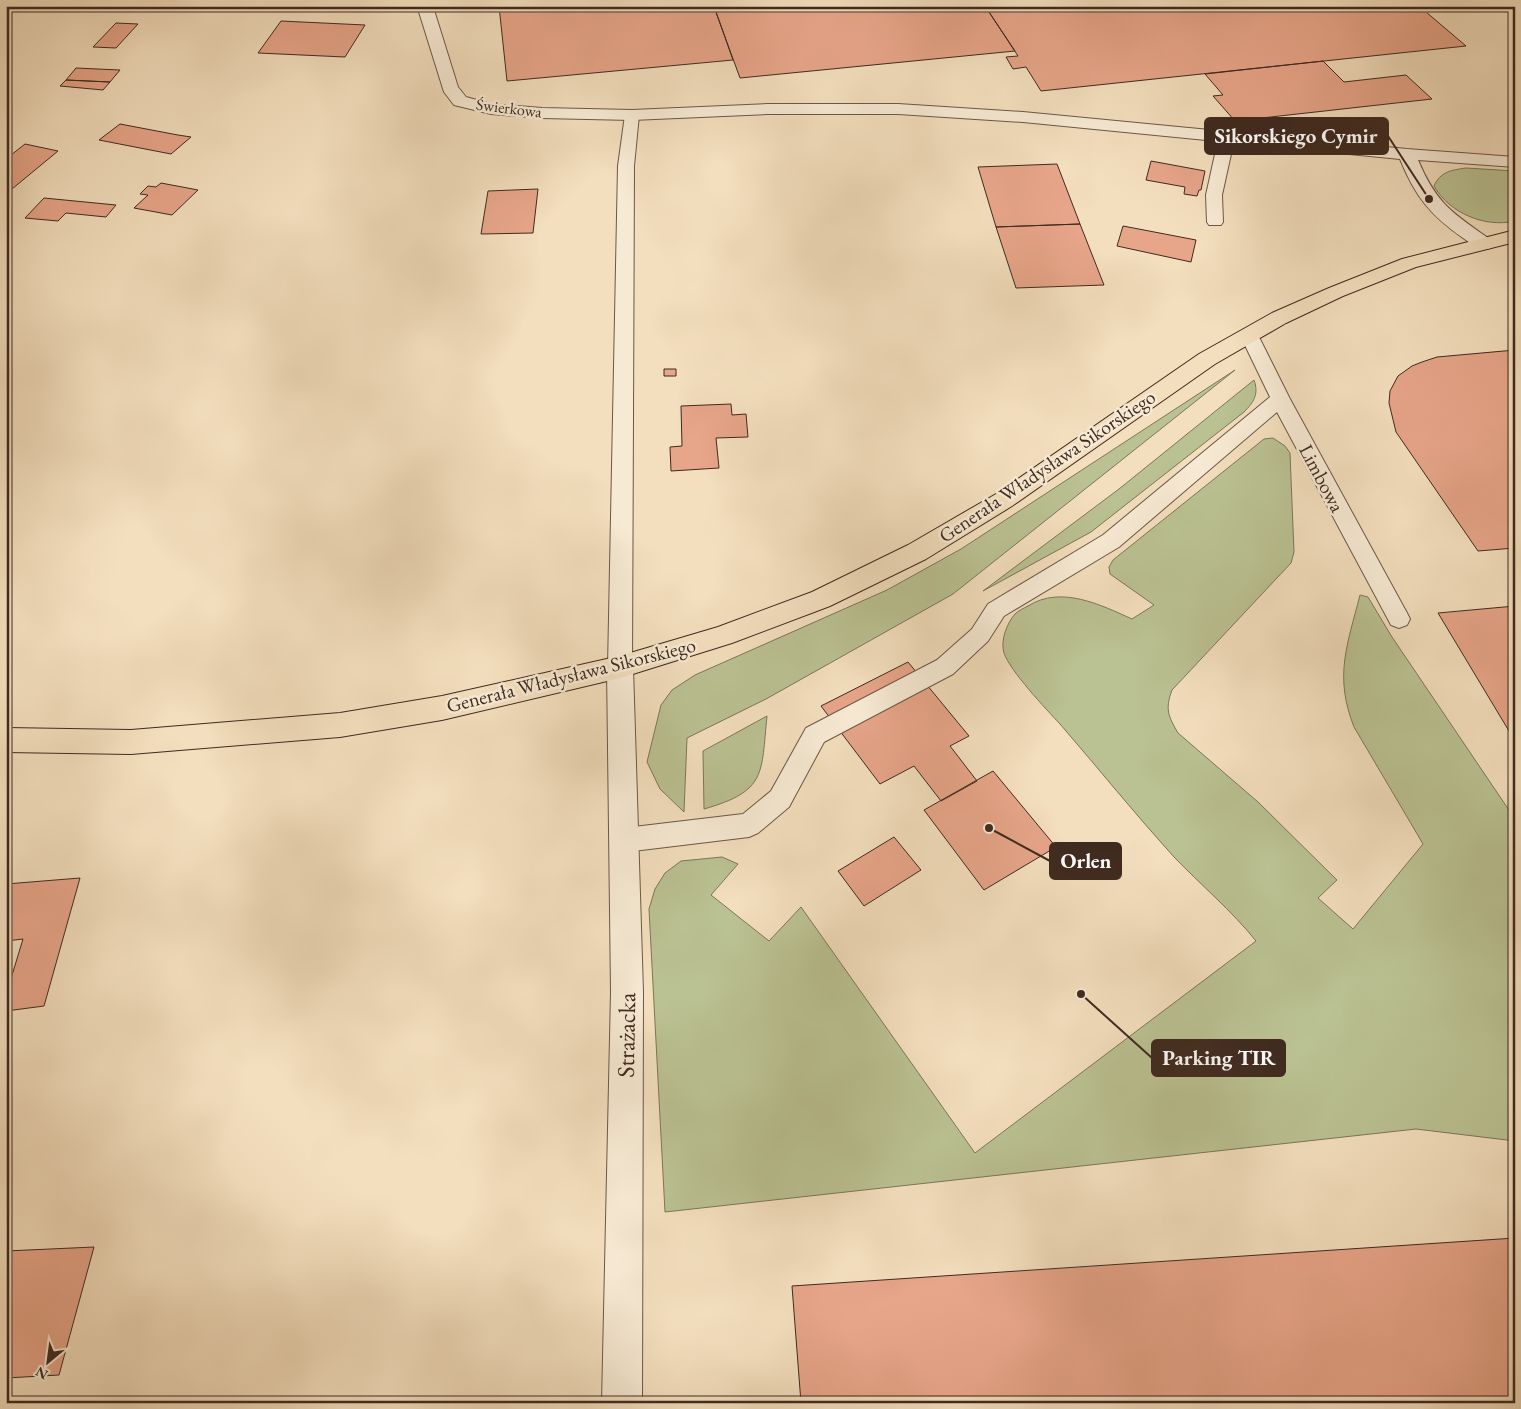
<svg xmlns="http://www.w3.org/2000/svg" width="1521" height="1409" font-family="'EB Garamond',serif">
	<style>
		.green { fill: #bac192; stroke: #7c7659 }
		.building { fill: #e7a589; stroke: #3f2a20 }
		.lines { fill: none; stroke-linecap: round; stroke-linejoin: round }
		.lane-casing { stroke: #6c5747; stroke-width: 2 }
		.street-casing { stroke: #6c5747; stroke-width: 2 }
		.primary-casing { stroke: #3f2a20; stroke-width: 2 }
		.lane { fill: #f7ead4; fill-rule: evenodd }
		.street { fill: #f7ead4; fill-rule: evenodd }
		.primary { fill: #f3debd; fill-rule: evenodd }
		.labels { text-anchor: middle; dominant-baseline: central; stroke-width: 5; stroke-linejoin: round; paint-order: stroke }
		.far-street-label { font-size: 16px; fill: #3f2a20; stroke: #f7ead4 }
		.street-label { font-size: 20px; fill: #3f2a20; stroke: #f7ead4 }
		.near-street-label { font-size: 24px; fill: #3f2a20; stroke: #f7ead4 }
		.leader { fill: none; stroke: #3f2a20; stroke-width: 2 }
		.callout-dot { fill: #3f2a20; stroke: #f7ead4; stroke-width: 2 }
		.callout { fill: #3f2a20; stroke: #3f2a20; stroke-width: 2 }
		.callout-label { font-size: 21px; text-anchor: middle; font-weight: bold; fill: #fff }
	</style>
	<rect width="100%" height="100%" fill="#f3debd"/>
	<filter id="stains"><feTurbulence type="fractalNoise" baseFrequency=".004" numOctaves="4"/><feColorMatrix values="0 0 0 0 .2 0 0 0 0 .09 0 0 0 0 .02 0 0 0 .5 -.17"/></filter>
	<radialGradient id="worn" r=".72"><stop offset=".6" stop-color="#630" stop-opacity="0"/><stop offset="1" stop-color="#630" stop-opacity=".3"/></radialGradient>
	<path class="green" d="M1466,168L1515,171V221C1485,228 1449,213 1434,186C1440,172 1451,170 1466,168Z
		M1235,370L953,594L766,699L687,738L684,812L660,789L647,762L661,705L672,690L695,675L887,590L961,549Z
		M1254,380C1259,394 1254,402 1244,412L1091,532L983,591L1119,489Z
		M1273,438L1285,446L1290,453L1294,552L1291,563L1172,690C1165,709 1168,716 1178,733L1258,802L1337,880L1318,898L1353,929L1423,844L1354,727C1334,676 1347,646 1360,595L1368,597L1392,637L1515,819V1141L1416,1129L665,1212L649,909L655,889L665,873L681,861L722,857L738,864L711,895L769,941L801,907L975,1153L1256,941C1232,911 1201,885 1174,857C1135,814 1098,768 1060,724C1046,709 1010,671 1004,653C1000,641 1007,623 1015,614C1018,611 1024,608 1028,606C1061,585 1101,605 1132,619L1154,605L1110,574L1109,567L1113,560L1264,439Z
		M767,716C761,774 767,791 704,809L703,751Z"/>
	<path class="building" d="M499,6H714L733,60L507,81Z
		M985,6H1419L1466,46L1041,91L1026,67L1013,69L1006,57L1018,56Z
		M985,6L1015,51L740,78L714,7Z
		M281,21L365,25L345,57L258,53Z
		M116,23L138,24L116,48L93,47Z
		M1323,61L1344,82L1406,75L1432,99L1235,121L1213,96L1223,95L1205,74Z
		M76,68L120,70L110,82L66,80Z
		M66,80L110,82L103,90L60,86Z
		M120,124L178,135L191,137L171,154L99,140Z
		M25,144L58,151L12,189L6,188V159Z
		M1151,161L1205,171L1201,190H1199L1197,196L1184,194L1185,187L1146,180Z
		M1057,164L1080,224L996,227L978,167Z
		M161,183L198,190L172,215L134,208L148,195L140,194L148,186L156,187Z
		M538,189L533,233L481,234L488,191Z
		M44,198L116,205L106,217L66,213L58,221L25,218Z
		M1080,224L1104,285L1016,288L996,227Z
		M1123,226L1196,240L1191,262L1117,246Z
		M1515,350V548L1478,551L1396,432L1389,403L1390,391L1398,376L1412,366L1422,362L1437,357Z
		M664,369H676V376H664Z
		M731,404L732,415L746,414L748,437L716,438L719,468L671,471L670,447L682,446L681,406Z
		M1515,606V741L1438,613Z
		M908,662L969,736L950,746L977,781L941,801L914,766L880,784L821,706Z
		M993,771L1056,847L984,890L924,810Z
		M894,837L921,870L864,906L838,871Z
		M80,878L44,1006L6,1011V995L23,939L6,941V884Z
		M1515,1238V1403H801L792,1286Z
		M94,1247L59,1375L6,1378V1251Z"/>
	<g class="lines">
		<g class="lane-casing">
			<path id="lane" d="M632,111L637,112L639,115L634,166L632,667L628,674L620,676L612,674L608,667L618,166L625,115L627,112Z
				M1227,131L1232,133L1235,136L1222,195L1223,222L1221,225H1209L1207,222L1206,195L1219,136L1222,133Z
				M1249,329L1255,331L1258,335L1290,399L1407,613L1410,619L1407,625L1399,628L1391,625L1277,412L1119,547L1004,616L988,641L953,674L824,742L789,807L758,833L749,837L625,852L616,848L612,840L616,832L625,828L743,814L771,791L806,728L937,660L972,629L988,604L1103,535L1270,397L1240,335L1243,331Z"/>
		</g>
		<g class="street-casing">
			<path id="street" d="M414,6H431L434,10L458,87L466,97L491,104L542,108L632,110L768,104H898L1023,112L1407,149L1515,157V167L1418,160C1437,205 1453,213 1491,240L1494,244L1491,248C1479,251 1473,245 1463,238C1430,215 1415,196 1400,159L1023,122L898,114H768L632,120L542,118L491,114L454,105L444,92L419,12Z
				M620,656L629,659L633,667L643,992L642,1403H602L611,992L607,667L611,659Z"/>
		</g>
		<g class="primary-casing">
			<path id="primary" d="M1515,230V242L1416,267L1343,296L1286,323L1215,364L1012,506L926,559L830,606L732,643L620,678L442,720L340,737L131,754L6,752V728L131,730L340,713L442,696L620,656L718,627L812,592L908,545L996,494L1199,354L1272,313L1329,288L1402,259Z"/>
		</g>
		<use href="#lane" class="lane"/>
		<use href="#street" class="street"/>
		<use href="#primary" class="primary"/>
	</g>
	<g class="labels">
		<g class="far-street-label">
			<text transform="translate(509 108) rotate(7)">Świerkowa</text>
		</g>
		<g class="street-label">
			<text transform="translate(1047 466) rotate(-34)">Generała Władysława Sikorskiego</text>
			<text transform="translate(1322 478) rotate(62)">Limbowa</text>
			<text transform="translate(571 675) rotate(-14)">Generała Władysława Sikorskiego</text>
		</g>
		<g class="near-street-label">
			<text transform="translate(626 1035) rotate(-89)">Strażacka</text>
		</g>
	</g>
	<path class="leader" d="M1429 199L1388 136M989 828L1050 861M1081 994L1152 1058"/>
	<g class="callout-dot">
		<circle cx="1429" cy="199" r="5"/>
		<circle cx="989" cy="828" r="5"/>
		<circle cx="1081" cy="994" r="5"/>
	</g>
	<g class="callout">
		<rect x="1205" y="118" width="183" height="36" rx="5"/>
		<rect x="1050" y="843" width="71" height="36" rx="5"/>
		<rect x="1152" y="1040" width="133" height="36" rx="5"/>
	</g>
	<g class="callout-label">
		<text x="1296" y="143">Sikorskiego Cymir</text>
		<text x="1086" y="868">Orlen</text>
		<text x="1219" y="1065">Parking TIR</text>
	</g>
	<rect width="1521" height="1409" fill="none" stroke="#f3debd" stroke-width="25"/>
	<rect x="8" y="8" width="1506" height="1394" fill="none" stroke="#3f2a20" stroke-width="2.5"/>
	<rect x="12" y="12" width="1496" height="1384" fill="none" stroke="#3f2a20"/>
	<g transform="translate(48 1362) rotate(209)" stroke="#f7ead4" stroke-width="4" paint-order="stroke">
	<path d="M0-4L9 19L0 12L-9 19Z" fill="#3f2a20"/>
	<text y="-8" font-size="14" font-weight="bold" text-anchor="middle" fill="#3f2a20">N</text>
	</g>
	<rect width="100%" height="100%" filter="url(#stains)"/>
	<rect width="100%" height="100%" fill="url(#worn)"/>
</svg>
